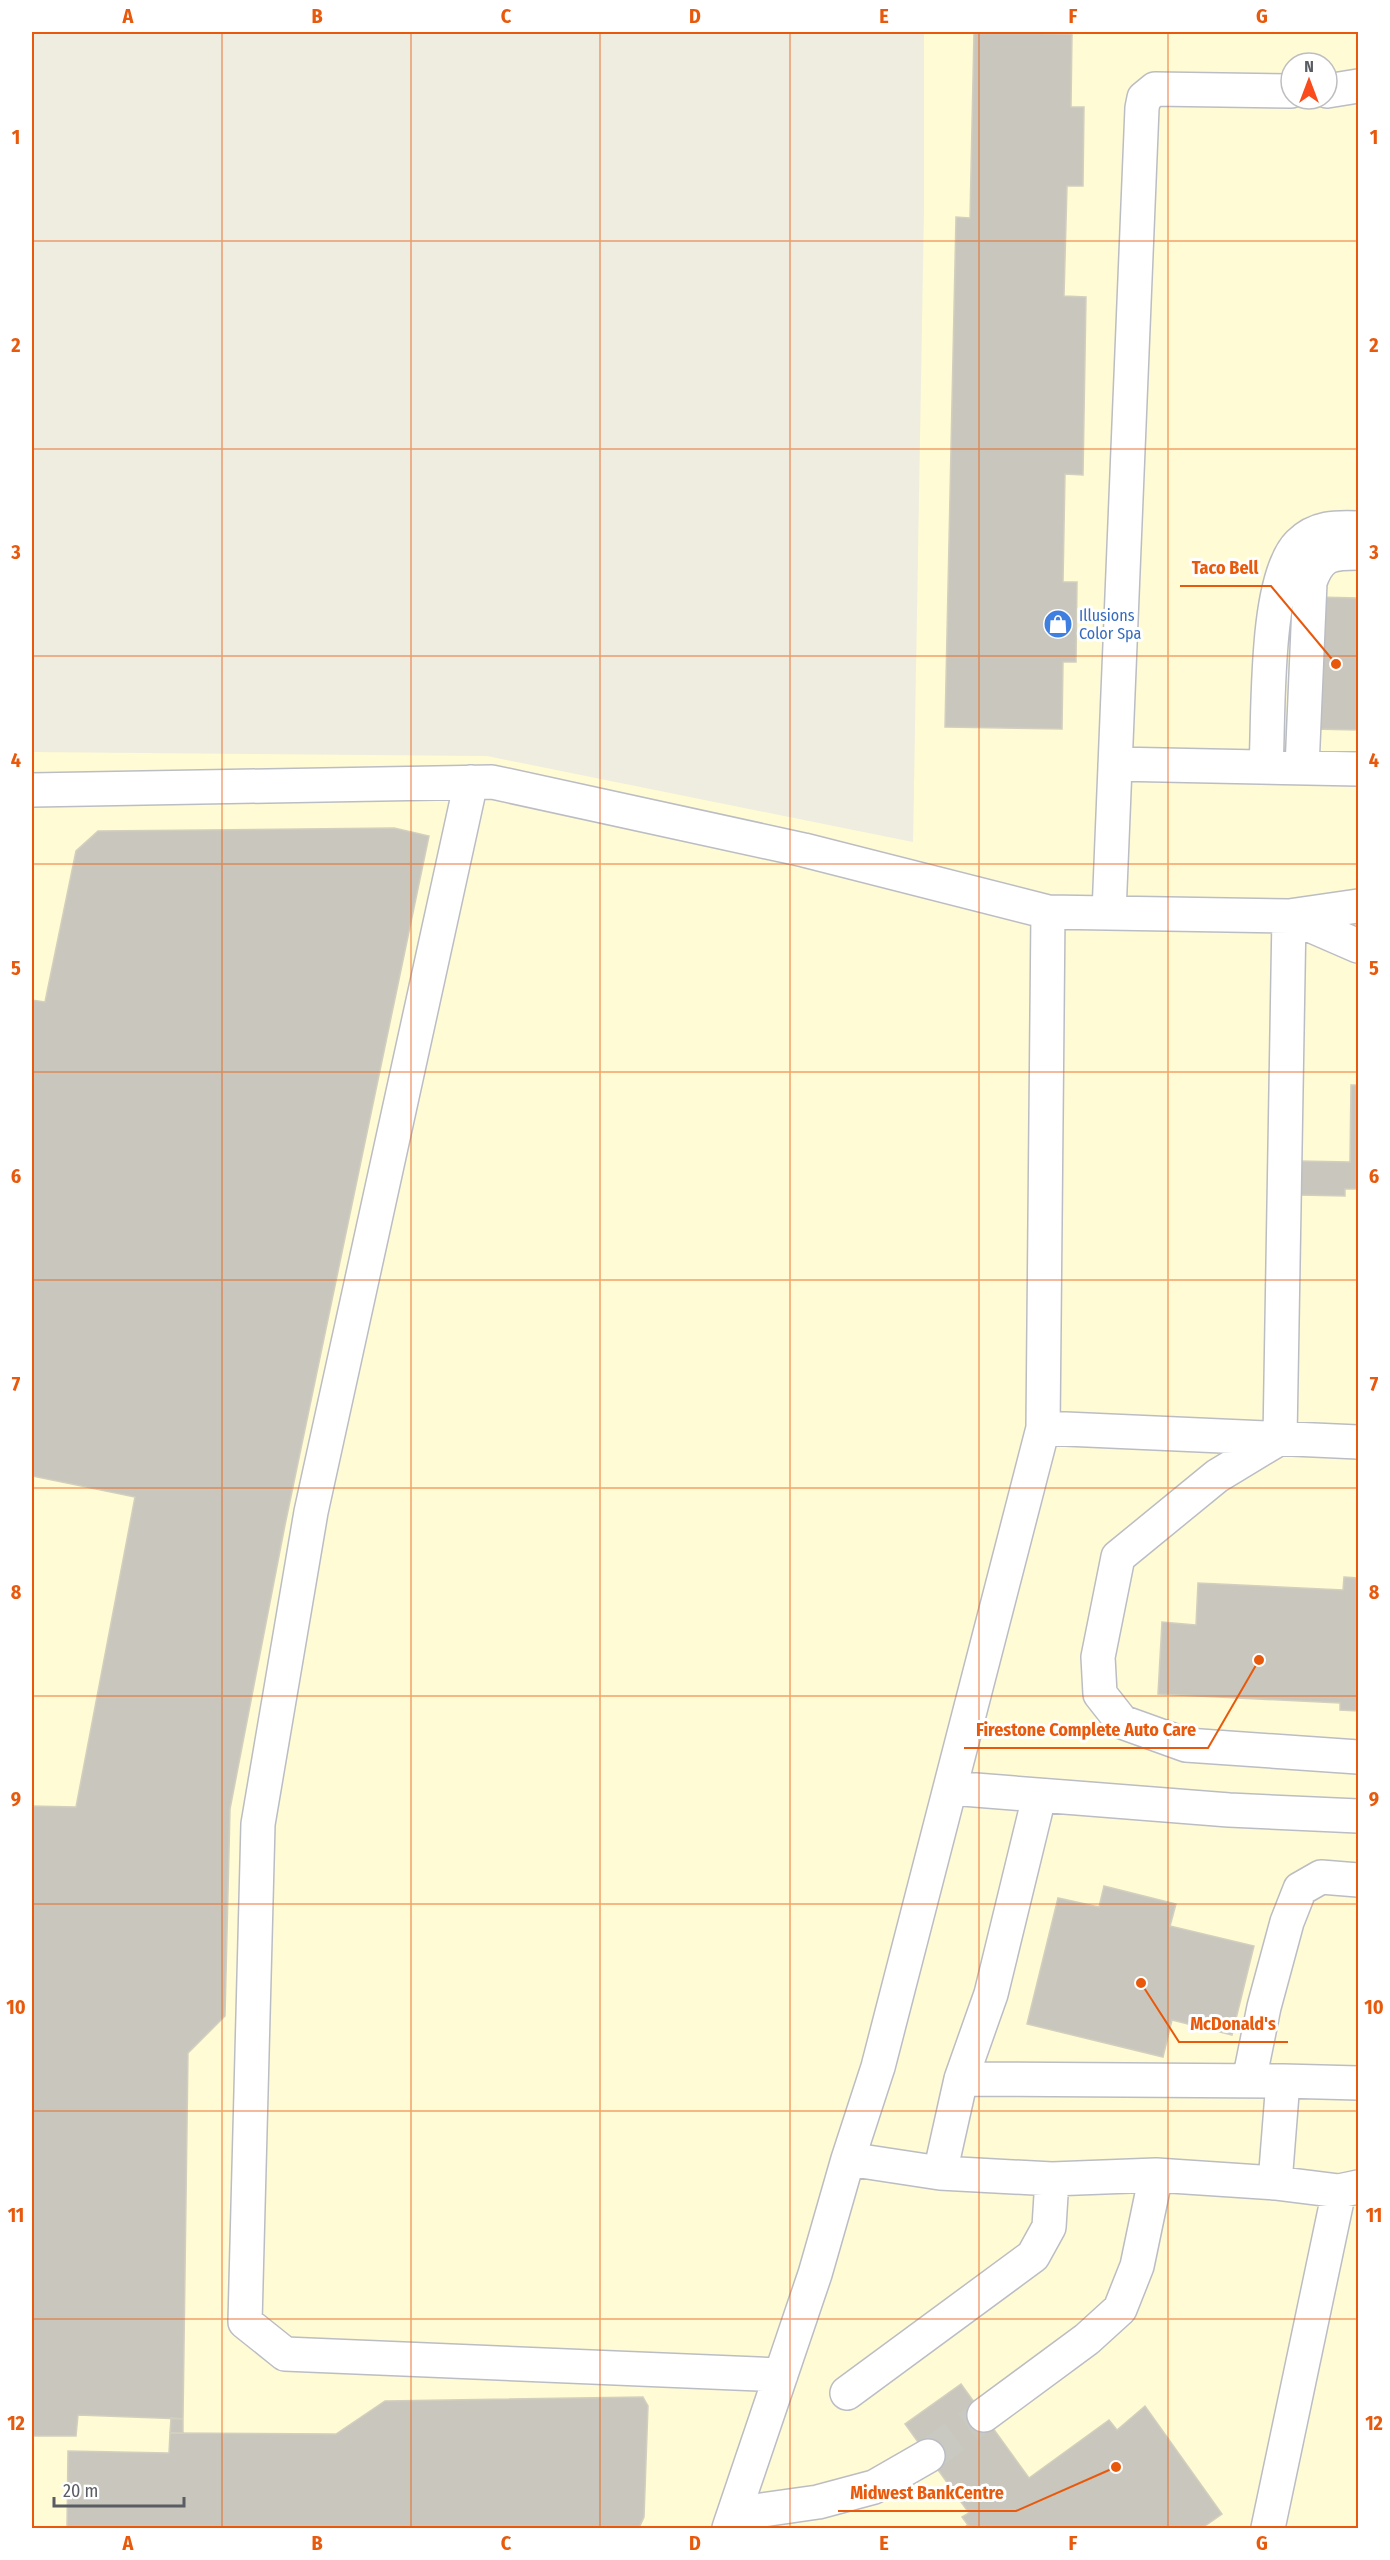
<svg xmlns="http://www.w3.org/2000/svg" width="1390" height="2560" font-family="'Fira Sans Condensed',sans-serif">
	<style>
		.commercial { fill: #fffbd4; fill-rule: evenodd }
		.building { fill: #c9c7bd; stroke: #d3cfbe; stroke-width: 1.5 }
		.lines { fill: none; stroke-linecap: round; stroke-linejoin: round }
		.minor-tunnel { stroke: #c9c9c1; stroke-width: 33; stroke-dasharray: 33 16; stroke-linecap: butt }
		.minor-casing { stroke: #bbbdc4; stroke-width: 36 }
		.minor { stroke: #fff; stroke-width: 33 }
		.grid { fill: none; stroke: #e8590c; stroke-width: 1.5; stroke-opacity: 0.55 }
		.labels { text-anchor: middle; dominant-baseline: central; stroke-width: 6; stroke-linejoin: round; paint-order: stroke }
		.shop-label { font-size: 16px; fill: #366cbe; stroke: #fff; text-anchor: start }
		.leader { fill: none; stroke: #e8590c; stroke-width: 2 }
		.callout-dot { fill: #e8590c; stroke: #fff; stroke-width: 2 }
		.callout-label { font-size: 18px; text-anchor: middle; font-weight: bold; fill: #e8590c; stroke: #fff; stroke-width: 6; stroke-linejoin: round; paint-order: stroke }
		.neatline { fill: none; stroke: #e8590c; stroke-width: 2 }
		.grid-label { font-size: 20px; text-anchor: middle; font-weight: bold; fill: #e8590c }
	</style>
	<rect width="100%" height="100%" fill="#eeede0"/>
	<path class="commercial" d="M924,32H1358V2528H32V752L487,756L913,842L924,207ZM1291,63H1327V99H1291Z"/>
	<path class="building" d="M974,32L1072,34L1071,107H1084L1083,186H1067L1064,296L1086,297L1083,475L1065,474L1063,582H1077L1076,662H1063L1062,729L945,727L956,217L970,218Z
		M1316,597L1358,598V730L1312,729Z
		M394,828L429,836L285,1525L230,1809L225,2016L188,2053L183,2419L78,2415L76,2436H32V1806L76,1807L135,1497L32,1476V1000L45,1002L76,851L98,831Z
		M1351,1085H1358V1189H1345V1196L1299,1195L1300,1161L1350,1162Z
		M1344,1577L1358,1578V1711L1340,1710V1703L1158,1694L1162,1622L1196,1625L1198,1583L1343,1590Z
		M1104,1886L1176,1904L1170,1926L1254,1946L1232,2035L1172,2020L1163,2057L1027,2024L1058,1898L1099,1907Z
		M961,2384L1029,2478L1109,2420L1117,2430L1145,2406L1222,2514L1202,2528H963L968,2525L962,2517L969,2513L905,2424Z
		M643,2397L648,2406L644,2517L639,2528H67L68,2451L169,2453L170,2433L336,2434L385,2401Z
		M171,2418L183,2419V2433H170Z"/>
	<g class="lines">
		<path class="minor-tunnel" d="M928,2456L984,2415"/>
		<g class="minor-casing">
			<path id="minor" d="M1327,91L1358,86
				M1115,764L1358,769
				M1266,767C1269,716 1264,579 1299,544C1316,527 1336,527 1358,528
				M1302,768L1310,582C1320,554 1331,553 1358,553
				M471,782L311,1512L258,1824L245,2322L285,2354L781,2375
				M32,790L492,782L804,850L1048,912L1289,916L1358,906
				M1109,913L1142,108L1144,98L1155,89L1291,91
				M1289,916L1280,1438L1217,1476L1118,1557L1098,1657L1100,1694L1122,1722L1186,1745L1358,1757
				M1289,916L1358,946
				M1043,1428L1358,1442
				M950,1788L1229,1810L1358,1816
				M961,2079L991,1994L1039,1797
				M1249,2081L1264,2007L1287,1922L1300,1889L1321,1877L1358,1880
				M1283,2081L1358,2083
				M848,2159L940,2173L1052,2179L1156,2175L1275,2183L1339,2191L1358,2187
				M940,2173L961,2079L1283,2081L1275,2183
				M847,2393L1033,2256L1049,2227L1052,2179
				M984,2415L1087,2339L1120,2309L1137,2266L1156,2175
				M734,2514L818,2502L874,2487L928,2456
				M729,2528L815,2274L848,2159L878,2067L1043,1428L1048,912
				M1268,2528L1339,2191"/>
		</g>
		<use href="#minor" class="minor"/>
	</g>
	<path class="grid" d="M222,32V2528M411,32V2528M600,32V2528M790,32V2528M979,32V2528M1168,32V2528M32,241H1358M32,449H1358M32,656H1358M32,864H1358M32,1072H1358M32,1280H1358M32,1488H1358M32,1696H1358M32,1904H1358M32,2111H1358M32,2319H1358"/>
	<defs>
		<g id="shop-disc" transform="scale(1.5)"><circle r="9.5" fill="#3f7fe0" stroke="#fff"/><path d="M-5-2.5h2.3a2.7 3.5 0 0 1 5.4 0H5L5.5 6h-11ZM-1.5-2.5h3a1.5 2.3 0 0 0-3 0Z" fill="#fff"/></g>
	</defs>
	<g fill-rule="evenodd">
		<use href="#shop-disc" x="1058" y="624"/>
	</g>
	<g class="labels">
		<g class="shop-label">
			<text x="1079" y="615">Illusions<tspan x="1079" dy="18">Color Spa</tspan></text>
		</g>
	</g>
	<path class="leader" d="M1336 664L1271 586H1180M1259 1660L1208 1748H964M1141 1983L1179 2042H1288M1116 2467L1016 2511H838"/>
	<g class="callout-dot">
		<circle cx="1336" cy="664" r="6"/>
		<circle cx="1259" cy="1660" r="6"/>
		<circle cx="1141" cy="1983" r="6"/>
		<circle cx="1116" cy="2467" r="6"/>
	</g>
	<g class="callout-label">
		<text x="1225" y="574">Taco Bell</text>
		<text x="1086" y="1736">Firestone Complete Auto Care</text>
		<text x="1233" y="2030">McDonald's</text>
		<text x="927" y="2499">Midwest BankCentre</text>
	</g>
	<rect width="1390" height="2560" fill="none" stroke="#ffffff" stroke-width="66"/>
	<g transform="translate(1309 81)"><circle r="28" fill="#ffffff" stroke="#bdbec1" stroke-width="1.5"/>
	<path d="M0-4.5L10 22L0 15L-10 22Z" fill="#f94b1b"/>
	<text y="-9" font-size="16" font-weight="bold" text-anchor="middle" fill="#595c63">N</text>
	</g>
	<path d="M54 2497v9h130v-9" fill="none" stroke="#595c63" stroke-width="3"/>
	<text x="63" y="2497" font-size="18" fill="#595c63" stroke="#ffffff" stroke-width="4.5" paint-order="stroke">20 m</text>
	<rect x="33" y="33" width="1324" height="2494" class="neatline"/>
	<g class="grid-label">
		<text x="128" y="23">A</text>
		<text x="317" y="23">B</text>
		<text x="506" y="23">C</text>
		<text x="695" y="23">D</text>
		<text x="884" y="23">E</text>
		<text x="1073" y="23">F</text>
		<text x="1262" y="23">G</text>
		<text x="16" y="144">1</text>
		<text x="1374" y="144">1</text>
		<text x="16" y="352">2</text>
		<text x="1374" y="352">2</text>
		<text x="16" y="559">3</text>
		<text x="1374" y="559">3</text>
		<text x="16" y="767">4</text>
		<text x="1374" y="767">4</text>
		<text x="16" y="975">5</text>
		<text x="1374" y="975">5</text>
		<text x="16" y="1183">6</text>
		<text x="1374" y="1183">6</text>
		<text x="16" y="1391">7</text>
		<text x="1374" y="1391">7</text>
		<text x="16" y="1599">8</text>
		<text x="1374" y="1599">8</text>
		<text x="16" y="1806">9</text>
		<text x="1374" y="1806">9</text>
		<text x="16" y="2014">10</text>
		<text x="1374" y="2014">10</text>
		<text x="16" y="2222">11</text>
		<text x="1374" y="2222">11</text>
		<text x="16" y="2430">12</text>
		<text x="1374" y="2430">12</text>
		<text x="128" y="2550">A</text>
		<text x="317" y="2550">B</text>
		<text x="506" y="2550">C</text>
		<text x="695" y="2550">D</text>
		<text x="884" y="2550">E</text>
		<text x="1073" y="2550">F</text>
		<text x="1262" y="2550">G</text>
	</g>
</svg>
